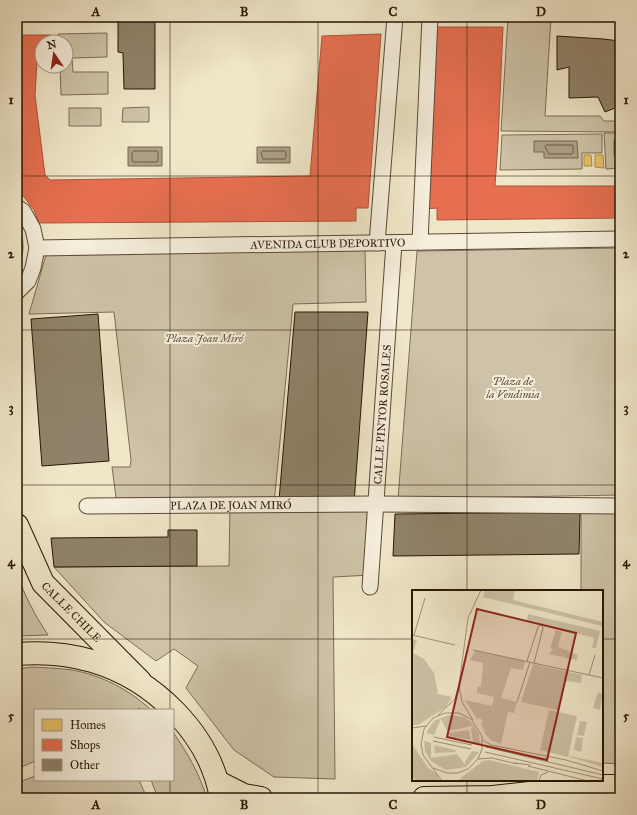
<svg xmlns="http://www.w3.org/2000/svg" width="637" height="815" font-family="'IM FELL Great Primer',serif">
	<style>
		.green { fill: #cec3a8; stroke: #7c6c56 }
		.water { fill: #ac9f86; stroke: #786752 }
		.homes { fill: #e9c46a; stroke: #af8f4b }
		.shops { fill: #e76f51; stroke: #ae543a }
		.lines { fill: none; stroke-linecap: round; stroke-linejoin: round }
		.shore { stroke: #6a5a45; stroke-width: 1 }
		.building { fill: #90826a; stroke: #291404 }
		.street-casing { stroke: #5b4935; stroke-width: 17 }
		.primary-casing { stroke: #291404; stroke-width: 24 }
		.highway-casing { stroke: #291404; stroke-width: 24 }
		.street { stroke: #f5efdc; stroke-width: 15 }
		.primary { stroke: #f0e7c9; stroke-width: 22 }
		.highway { stroke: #f0e7c9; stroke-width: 22 }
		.grid { fill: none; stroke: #291404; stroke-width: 1; stroke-opacity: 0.55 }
		.labels { text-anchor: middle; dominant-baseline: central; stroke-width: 4; stroke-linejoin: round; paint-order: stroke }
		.street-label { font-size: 11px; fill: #291404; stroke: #f5efdc }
		.park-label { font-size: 11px; font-style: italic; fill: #63513d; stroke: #f5efdc }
		.inset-road { fill: none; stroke: #a0937a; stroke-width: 1 }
		.view { fill: #8f2418; fill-opacity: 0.15; stroke: #8f2418; stroke-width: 2 }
		.inset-edge { fill: none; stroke: #291404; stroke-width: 2 }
		.neatline { fill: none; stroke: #291404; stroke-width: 1.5 }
		.grid-label { font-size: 13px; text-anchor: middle; font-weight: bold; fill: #291404 }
	</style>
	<rect width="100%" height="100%" fill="#f0e7c9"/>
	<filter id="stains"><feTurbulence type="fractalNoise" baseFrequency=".005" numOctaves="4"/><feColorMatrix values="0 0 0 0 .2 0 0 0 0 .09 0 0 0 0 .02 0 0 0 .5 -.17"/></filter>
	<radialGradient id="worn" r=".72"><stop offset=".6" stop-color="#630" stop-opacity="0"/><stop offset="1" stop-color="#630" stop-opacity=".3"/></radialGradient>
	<path class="green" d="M508,17H551L545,116H600L604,121H620V132L501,131Z
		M107,33V57L72,58L73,72H108V94L61,95L60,66H66V42H59L58,34Z
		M149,107V122H122L123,108Z
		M69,108H101V126H69Z
		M604,133H620V168L606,169Z
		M602,134V153H582V169L500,170L502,135Z
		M17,221C24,236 26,254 17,268Z
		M365,247L366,302L293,304L274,504H376L371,575L333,577L335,779L274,777L234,750L186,688L198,666L174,649L156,661L104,622L54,567L229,566L230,505H117L112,467H130L131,460L114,312L29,314L46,255Z
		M620,248V495L398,499L417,251Z
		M581,506H620V764L602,763V591H581Z
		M17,573C24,595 35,615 48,635L17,636Z
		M32,667C45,668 59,668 72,670C101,675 130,690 151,710H141L139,708L137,710H35V761L17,769V669Z
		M173,732C188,754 199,773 207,798H158L151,780H173Z
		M35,776V780H139L147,798H17V783Z"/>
	<path class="water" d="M614,140H620V156H614Z
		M534,141H577L578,158H544V152H534Z
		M128,147H162V166H128Z
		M257,147H290V163H257Z"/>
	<path class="homes" d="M584,155H591L592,166H584Z
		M595,155H603L604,168L595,167Z"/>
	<path class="shops" d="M437,27H503L498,143L495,186H620V218L437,220V208L424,209Z
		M381,34L368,208H356V221L39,223L34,210L24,197L17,191V35H51L50,42H42V61L37,62L35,95L45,175L50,180L310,176L322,36Z"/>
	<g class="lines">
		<path class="shore" d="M547,145H572L573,146V153L572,154H549L545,147Z
			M134,151H157L158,153V161L156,162H133L132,160V153Z
			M263,151H285L286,153V157L285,159H263L261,153Z"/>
	</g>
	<path class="building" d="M118,17H155V89H124L123,53L118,52Z
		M557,36L603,39L620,41V106L605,112L598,97L569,98V67L557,70Z
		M295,312H368L354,503L279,500Z
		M98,314L109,461L42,466L31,319Z
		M580,512L579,554L393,556L395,514Z
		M168,530H197V566L54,567L51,538L168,537Z"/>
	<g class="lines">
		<g class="street-casing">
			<g id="street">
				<path d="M17,207L23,211L33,229L37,248L33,268L28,281L17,292"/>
				<path d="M420,242L430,17"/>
				<path d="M377,243L395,17"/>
				<path id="s1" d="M37,248L620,239"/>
				<path id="s2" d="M87,506L376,504L620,506"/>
				<path id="s3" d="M370,587L394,243"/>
			</g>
		</g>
		<g class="primary-casing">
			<g id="primary">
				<path id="s4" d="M17,525L43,583L140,681"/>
				<path d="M218,782L244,795L261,798"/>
				<path d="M424,798L493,797L593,786H620"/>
			</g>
		</g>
		<g class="highway-casing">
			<path id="highway" d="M17,654C42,652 68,654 92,661C154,679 210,734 221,798
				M493,797L503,798"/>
		</g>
		<use href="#street" class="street"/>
		<use href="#primary" class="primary"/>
		<use href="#highway" class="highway"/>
	</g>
	<path class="grid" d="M170,17V710M318,17V798M467,17V591M17,176H620M17,330H620M17,485H620M17,639H413M602,639H620M170,780V798M467,780V798"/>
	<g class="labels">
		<g class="street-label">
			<text stroke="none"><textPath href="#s1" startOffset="291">AVENIDA CLUB DEPORTIVO</textPath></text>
			<text stroke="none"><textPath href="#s3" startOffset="173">CALLE PINTOR ROSALES</textPath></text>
			<text stroke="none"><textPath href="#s2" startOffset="144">PLAZA DE JOAN MIRÓ</textPath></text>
			<text stroke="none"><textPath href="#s4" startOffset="104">CALLE CHILE</textPath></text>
		</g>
		<g class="park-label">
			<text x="204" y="338">Plaza Joan Miró</text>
			<text x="513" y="381">Plaza de<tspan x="513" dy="13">la Vendimia</tspan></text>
		</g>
	</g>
	<g transform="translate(412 590)">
		<rect width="191" height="191" fill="#f0e7c9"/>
		<path d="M73,0H103L101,10L191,32L190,36L71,7ZM116,24L188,41L184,58H180L182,48L115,30ZM144,40L150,42L146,57L166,65L165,70L153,68L150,65V67L137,64L141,59L138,58ZM0,49L5,50L1,63L12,69L22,83L26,104L40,107L34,117L6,135H0ZM63,61L113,71L111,80L99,78L89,108L105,112L102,123L96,122L89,154L80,151L74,145L69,134L71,131L68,128L65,129L53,110L80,116L82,107L65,103V97L69,96L71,73L58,70ZM121,74L170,85L169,93L152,91L146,120L109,112ZM186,102L191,104L188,120L181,118ZM137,120L165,126L156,167L128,160ZM37,125L52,127L59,132L67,144L68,155L61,153L59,139L61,136L35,141L29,129L22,145L14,143L22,131ZM168,131L175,132L172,146L165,145ZM57,140L59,150L38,146L36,143ZM164,147L171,148L169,162L162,160ZM12,151L19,153V168L45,164L54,176L53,172L60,161L67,162L54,177L34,180L19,171L13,161ZM0,154L16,178L25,184L28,191H6L0,188ZM22,155L43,160L44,162L23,163ZM157,166L191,173V177L158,167ZM77,170L127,182L125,191H45L71,171Z" fill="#cec3a8"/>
		<path class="inset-road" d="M0,45L43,55M2,45L13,8M61,60L191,88M115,71L126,37L130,34L131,38L122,73M177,85L183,65M47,96L50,112L61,130M105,112L118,72M26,125L43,109L47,95L56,28L69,0M0,138L14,136M22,147L60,155M71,150L79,155L154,170L191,181M21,151L59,159M74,157L191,185M73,162L191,189M66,169L80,168L105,174M102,173L119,175M116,176L176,191M21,178L35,183H46L56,179L66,169L70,159V146L59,129L47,123H33L21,128L12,139L9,154L11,165L30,191M127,191L129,185L136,182"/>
		<path class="view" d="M65,19L164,43L135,170L35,147Z"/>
		<rect width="191" height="191" class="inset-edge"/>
	</g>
	<rect width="637" height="815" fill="none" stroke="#f0e7c9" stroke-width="44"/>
	<rect x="34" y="709" width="140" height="72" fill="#f5efdc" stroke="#a39786"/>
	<rect x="42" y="719" width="20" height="12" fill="#e9c46a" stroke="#a39786"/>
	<text x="70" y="729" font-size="12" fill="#291404">Homes</text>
	<rect x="42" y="739" width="20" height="12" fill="#e76f51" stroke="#a39786"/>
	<text x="70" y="749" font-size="12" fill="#291404">Shops</text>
	<rect x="42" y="759" width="20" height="12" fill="#90826a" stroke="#a39786"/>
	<text x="70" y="769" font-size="12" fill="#291404">Other</text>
	<g transform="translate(54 54) rotate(347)"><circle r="19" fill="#f5efdc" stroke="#a39786"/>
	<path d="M0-3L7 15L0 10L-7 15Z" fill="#8f2418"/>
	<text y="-6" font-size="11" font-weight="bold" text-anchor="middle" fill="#291404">N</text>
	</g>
	<rect x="22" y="22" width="593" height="771" class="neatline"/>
	<g class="grid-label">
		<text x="96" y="16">A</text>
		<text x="244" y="16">B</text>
		<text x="393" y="16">C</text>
		<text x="541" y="16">D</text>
		<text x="11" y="104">1</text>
		<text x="626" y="104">1</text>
		<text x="11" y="258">2</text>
		<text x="626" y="258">2</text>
		<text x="11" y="412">3</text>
		<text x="626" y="412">3</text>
		<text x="11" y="566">4</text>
		<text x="626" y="566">4</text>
		<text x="11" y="720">5</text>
		<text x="626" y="720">5</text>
		<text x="96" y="809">A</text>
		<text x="244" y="809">B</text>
		<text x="393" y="809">C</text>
		<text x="541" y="809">D</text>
	</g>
	<rect width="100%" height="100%" filter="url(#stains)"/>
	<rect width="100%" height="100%" fill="url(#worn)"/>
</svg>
